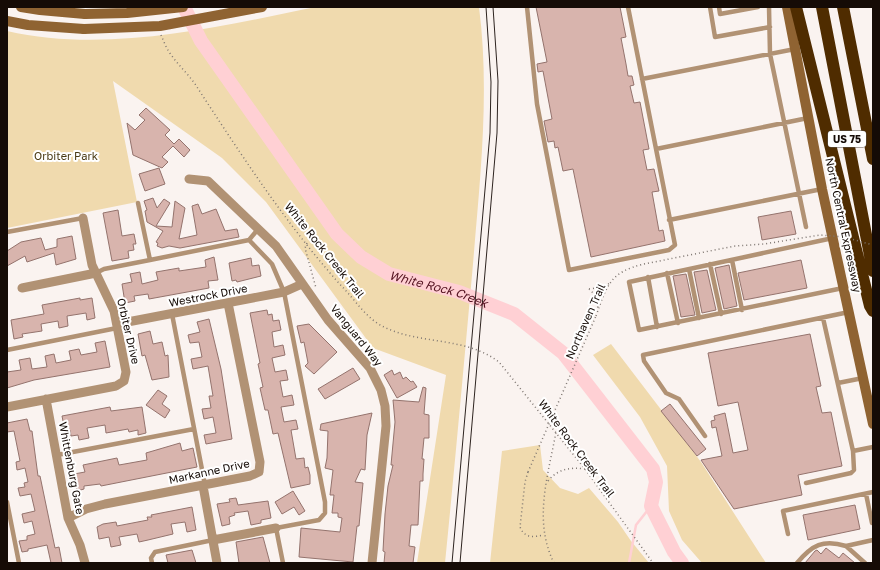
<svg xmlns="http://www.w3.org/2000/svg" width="880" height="570" font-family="'Golos Text',sans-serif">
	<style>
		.green { fill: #f0daae }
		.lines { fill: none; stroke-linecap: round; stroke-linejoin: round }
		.stream { stroke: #ffd0d4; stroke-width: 2.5 }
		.river { stroke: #ffd0d4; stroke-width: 14 }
		.building { fill: #d8b4ad; stroke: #94736d }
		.path { stroke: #7e7671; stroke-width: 1.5; stroke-dasharray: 1 3; stroke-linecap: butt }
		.lane { stroke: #b19274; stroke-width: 4.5 }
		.street { stroke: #b19274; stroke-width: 9 }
		.secondary { stroke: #8f6332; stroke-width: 10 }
		.highway { stroke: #4f2c00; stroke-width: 12 }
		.tram { stroke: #2d231f; stroke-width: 1 }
		.path-bridge { stroke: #7e7671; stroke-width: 1.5; stroke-dasharray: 1 3; stroke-linecap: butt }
		.secondary-bridge { stroke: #8f6332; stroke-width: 10 }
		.labels { text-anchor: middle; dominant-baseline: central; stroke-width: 4; stroke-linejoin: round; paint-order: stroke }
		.shield { fill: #fff; stroke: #5b5451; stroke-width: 1 }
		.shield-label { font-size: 10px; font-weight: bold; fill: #150b06 }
		.park-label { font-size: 11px; fill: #4b3b16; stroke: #fff }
		.street-label { font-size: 11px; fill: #150b06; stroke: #fff }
		.water-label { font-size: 12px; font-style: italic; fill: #551321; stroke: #fff }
	</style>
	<rect width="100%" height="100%" fill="#faf3f0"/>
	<path class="green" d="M316,7H479C490,92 480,179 473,264C464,364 455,463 445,563H417L446,375L373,348L266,202L222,158L113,81L137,202L7,228V31C107,54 217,27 316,7Z
		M611,344L701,462L766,563H702L682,540L669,511L667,466L640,417L593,355Z
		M540,445L543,470L560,488L578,494L589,488L618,522L631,541L649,563H490L502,451Z"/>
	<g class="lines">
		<path class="stream" d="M629,563L636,525L651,506"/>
		<path class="river" id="s1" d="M184,7L201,41L337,234L361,257L389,274L459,292L514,314L563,353L653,469L656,482L651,506L674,552L682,563"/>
	</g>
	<path class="building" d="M536,7H620L626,37L621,38L626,64L628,76H632L634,85L630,86L634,103L640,102L649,149L643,150L647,170L654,169L659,191L652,192L659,231L663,230L665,241L591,257L573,169L563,171L558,147L555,148L554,141L548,142L544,121L552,119L543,71L538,72L537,64L547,62Z
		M146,108L170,130L165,135L174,144L179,139L190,150L184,157L173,146L162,157L168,162L162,168L133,155L127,123L135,130L145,120L139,115Z
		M159,168L165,184L145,191L139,174Z
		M153,198L157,208L164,199L170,203L156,226L172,227L175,201L185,208L179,239L197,235L192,206L198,204L202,214L216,209L225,231L237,229L239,237L180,248L169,246L162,248L157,246L158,243L156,242L163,231L147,222L145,211L147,210L144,201Z
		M118,210L122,236L134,234L136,244H133L134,250L128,251L129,258L112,261L103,213Z
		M791,211L796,234L762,240L758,217Z
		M72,236L76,259L56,265L54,253L27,262L25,256L7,266V251L21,242L41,238L45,250L57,247V239Z
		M214,257L218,280L208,281L209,288L149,299L148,294L134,296L135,301L125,303L122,284L132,282L130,274L140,272L142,284L158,280L156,272L179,268V271L206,267L205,260Z
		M251,258L252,266L259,265L261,276L237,282L236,280L232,281L229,263Z
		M801,260L807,288L744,300L738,273Z
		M729,265L737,306L724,309L715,268Z
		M707,270L716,310L702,313L694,272Z
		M686,274L695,315L681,317L673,276Z
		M80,298V300L92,298L95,318L87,320L86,313L67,316L68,326L59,328L58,321L41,324L42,331L22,334L23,337L14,339L11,320L44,314L42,305Z
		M267,310L268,315L272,314L273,321L279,320L281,330L272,332L274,347L283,345L285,355L272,358L275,372L286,370L288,380L280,381L283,397L292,395L294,405L281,407L284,422L296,420L298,429L291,430L296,459L304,458L305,468L308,467L310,475V484L291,488L278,433L273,434L268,410H265L260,388L263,387L258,364L260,363L250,313Z
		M209,319L221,369L232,439L206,444L204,435L216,433L213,417L204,419L202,409L211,408L209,396H213L208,366L193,369L191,359L202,357L199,342L190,343L188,335L200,332L197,322Z
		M309,324L337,352L314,374L305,366L308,363L304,342L301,343L297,326Z
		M150,331L153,344L162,342L165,356L168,355L169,377L152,380L145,355L142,356L138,334Z
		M810,334L821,386L816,387L822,413L831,412L842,466L798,475L802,495L734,509L701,460L722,456L716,427L712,428L711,421L715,420L714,416L725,413L733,453L748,450L738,402L718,406L708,353Z
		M105,341L110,367L34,380L7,388V372L21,370L19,360L30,358L32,369L47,367L45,356L54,354L56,363L71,360L69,351L79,349L81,355L97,352L95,343Z
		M353,368L360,379L325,399L318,389Z
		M392,370L394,375L400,372L403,379L406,377L411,382L413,381L417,387L397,398L384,375Z
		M423,387L426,388L424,414L429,415V438H424L422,459H424L423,474V481H420L418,525H411L409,546L415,547L413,563H384L385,552L383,551L385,514L388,486L393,465H391L395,422L393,400L419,402Z
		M158,390L167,396L162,404L170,410L165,418L146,405Z
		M670,404L706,449L697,456L661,411Z
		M110,407L111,411L142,407L146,433L138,435V430L129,432L128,429L106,433L105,425L87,428L89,438L79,440L78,435L71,436L70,430L65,431L62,416Z
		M372,413L367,435L365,470L361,469L355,482L363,483L359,526H357L353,562L299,557L301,528L340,532L342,518L338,517V513H332L334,495H330L333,470L325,468L327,458L328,431L320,430L321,424Z
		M27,419L30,431H32L38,476H40L55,548L59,547L62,563H51L47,545L28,549V551L22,552L19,541L27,540V536L35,534L32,521L24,523L22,514L35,511L31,494L20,496L18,488L25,487L24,483L28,482L25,468L17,470L16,462L20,461L14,431L7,432V423Z
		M180,443L182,451L193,448L197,467L101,486L100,484L84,486V489L77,491L74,474L85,472L83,465L117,458L119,465L147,460L146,453Z
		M293,491L305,511L299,515L294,507L282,514L275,502Z
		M236,498L238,505L268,501L271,518L261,520V523L251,525L248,511L234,513L235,515L229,517L230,524L222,526L217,504L230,502L229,499Z
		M855,505L860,529L808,540L803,515Z
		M192,507L196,530L187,532L185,522L171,524L173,534L148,540L139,542L137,534L119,537L121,545L111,547L109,537L99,539L97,527L103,524L116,522L117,526L148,520L147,517H152L151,515Z
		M263,537L270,563H239L236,542Z
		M826,548L839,558L843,553L855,563H805L815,551L817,550L821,554Z
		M192,550L196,563H168L166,555Z"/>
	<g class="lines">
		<path class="path" d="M161,35C164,42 167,50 172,56C179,66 188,74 195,84C242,156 289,229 347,292C357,303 368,319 382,326C418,345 465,336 499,362L585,469L653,563
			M307,243L305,248L316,288
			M589,289L593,293L598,308
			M589,289L603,287L610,283
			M596,316C607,285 610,272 644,264
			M528,472L525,482L520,527C525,539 534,537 544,535
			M548,481C558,469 569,467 585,469
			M554,563C533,521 548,476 556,432"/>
		<path class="lane" d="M527,7L537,104L569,270L669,250L675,245L628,7
			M710,7L715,37L770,27
			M719,7L720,14L758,7
			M769,7L770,54L806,227
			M642,79L795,49
			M656,149L808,118
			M138,203L150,260L249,240L259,228
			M669,220L822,189
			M7,232L83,218
			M833,238L629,282L639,330L843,288
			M249,240L272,264L284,292L325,502V513L319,520L276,528L283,563
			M732,260L742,310
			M710,264L721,314
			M689,269L699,318
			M96,273L104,269L150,260
			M667,273L678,323
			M648,277L657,327
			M172,314L205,485
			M823,318L853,451L873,447
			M7,350L117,328
			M838,383L863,378
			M705,436L679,399L666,393L644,361L643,355L849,312
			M57,455L194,429
			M806,483L851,473L854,470L853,451
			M866,494L872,523
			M7,502L19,563
			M788,534L783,511L873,492
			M152,563L151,558L155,552L213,540
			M797,563C812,545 823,539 846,546
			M865,563L846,546L873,540"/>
		<path class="street" d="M189,179L208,181L276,246L328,320L370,368L381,390L385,406L386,426L372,563
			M22,288L96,273
			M117,324L284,292L302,284
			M46,399L68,518L80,545L85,563
			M7,407L116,386L124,381L126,372L114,311L92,265L83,218
			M203,486L217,563
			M68,518L86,509L105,504L250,476L259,472L260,462L228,303
			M213,540L276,528"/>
		<path class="secondary" d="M21,7L40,10L85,14
			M787,7L822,189L873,424
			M7,21L28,25L84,29"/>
		<path class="highway" d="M796,7L870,306L873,311
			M822,7L873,271
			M843,7L873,159"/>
		<path class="tram" d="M452,563L490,133L491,82L486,7
			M460,563L497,133L498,81L493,7"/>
		<path class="path-bridge" d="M644,264L735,246L764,244L820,235L844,237L873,245
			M528,472L596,316"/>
		<path class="secondary-bridge" d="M85,14L127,13L183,7
			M84,29L160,26L262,7"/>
	</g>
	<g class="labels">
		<rect class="shield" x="828" y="131" width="38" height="16" rx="3"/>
		<g class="shield-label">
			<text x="847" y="139">US 75</text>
		</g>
		<g class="park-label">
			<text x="66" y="155">Orbiter Park</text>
		</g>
		<g class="street-label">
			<text transform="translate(844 225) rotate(78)">North Central Expressway</text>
			<text transform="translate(325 250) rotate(51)">White Rock Creek Trail</text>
			<text transform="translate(208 295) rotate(-11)">Westrock Drive</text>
			<text transform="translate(585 321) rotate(-66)">Northaven Trail</text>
			<text transform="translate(129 331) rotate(77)">Orbiter Drive</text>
			<text transform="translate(357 335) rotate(51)">Vanguard Way</text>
			<text transform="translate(577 448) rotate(53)">White Rock Creek Trail</text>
			<text transform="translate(72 468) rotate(79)">Whittenburg Gate</text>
			<text transform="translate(209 471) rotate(-12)">Markanne Drive</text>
		</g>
		<g class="water-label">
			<text stroke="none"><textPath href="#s1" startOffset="392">White Rock Creek</textPath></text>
		</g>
	</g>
	<rect width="880" height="570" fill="none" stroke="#150b06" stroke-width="16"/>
</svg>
